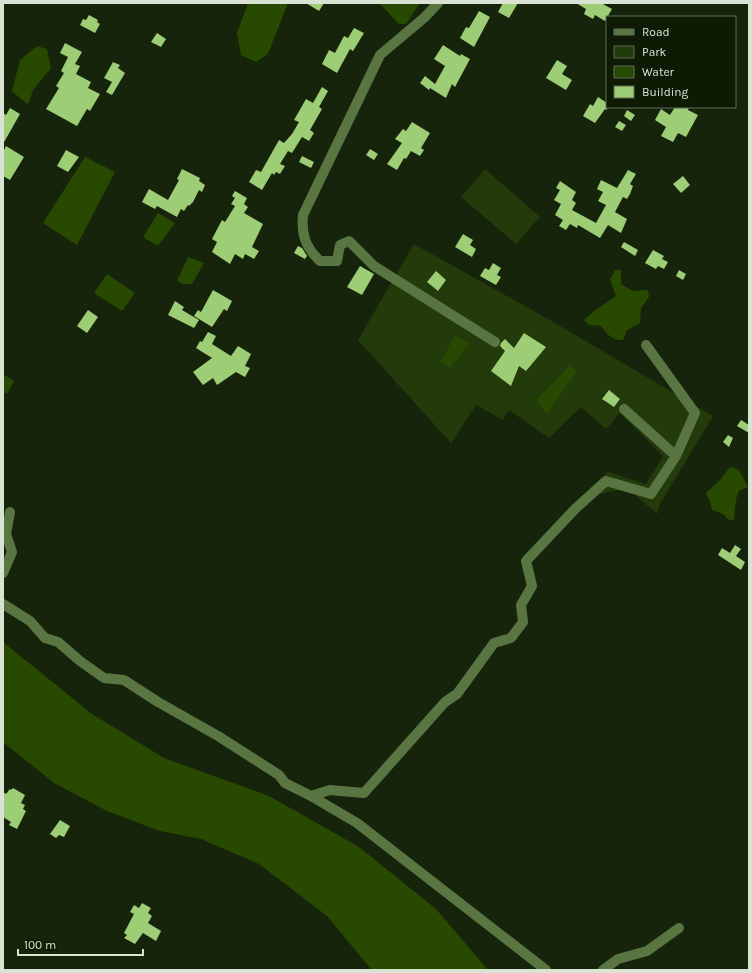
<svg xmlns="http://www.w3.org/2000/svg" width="752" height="973" font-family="Karla,sans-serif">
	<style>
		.green { fill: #233a0b }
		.water { fill: #284900 }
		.building { fill: #9dcd75 }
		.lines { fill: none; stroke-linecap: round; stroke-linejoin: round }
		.minor { stroke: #597642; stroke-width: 10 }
	</style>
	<rect width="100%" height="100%" fill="#17240c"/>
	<path class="green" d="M485,169L540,217L516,244L461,197Z
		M414,244L548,319L713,416L660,504L657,514L634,494L618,490L579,499L608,472L646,484L663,456L620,413L606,429L581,407L549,438L509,410L503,420L476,405L451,443L358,340Z"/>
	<path class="water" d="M248,3H288L268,54L256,62L241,55L237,33Z
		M379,3H420L406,24H399Z
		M37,46L47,49L51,68L33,90L28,105L12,91L20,60Z
		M85,157L115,172L77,245L43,223Z
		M158,213L175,223L158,246L143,237Z
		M188,257L204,263L192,284H183L177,281Z
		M615,270H621V284L633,291L648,290L649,297L641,308L640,323L627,330L623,340C612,341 607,334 601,326L589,325L584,320L594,311L616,296L610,280Z
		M107,274L135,293L122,311L94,293Z
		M455,336L470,343L450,368L440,362Z
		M570,365L577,371L547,414L536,400Z
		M3,374L14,381L7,394L3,391Z
		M730,467L739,470L748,487L739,491L736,499L734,519L730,521L723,514L712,510L710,501L706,493L721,479Z
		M3,642L92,714L164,758L269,796L359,847L436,909L488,970H372L327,916L259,864L201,839L160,831L107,811L54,783L3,742Z"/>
	<path class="building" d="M306,3H324L319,11Z
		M503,3H518L509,18L498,12Z
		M576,3H601L612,9L605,21L595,15L593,19L584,14L586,9Z
		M479,11L490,17L474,47L460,38L466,27L469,28Z
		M89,15L98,20L97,22L100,24L95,33L80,25L83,19L86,20Z
		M354,28L364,33L353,51L350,49L337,73L322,64L329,50L335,53L344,36L348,38Z
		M157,33L166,39L161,47L151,42Z
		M65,43L82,52L75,64L80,66L76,74L91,82L88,88L100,94L90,111L87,109L77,126L46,109L59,88L56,86L64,73L61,71L68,57L60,53Z
		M443,45L460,56L461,54L470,59L455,87L452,84L446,98L430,88L429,90L420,83L425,76L435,84L445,66L434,59Z
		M557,60L567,66L562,74L572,80L566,90L546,78Z
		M113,62L120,65L118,68L125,73L112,95L106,92L112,82L104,78Z
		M322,87L328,91L319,107L322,109L310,130L314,133L309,141L302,137L292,153L288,151L280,164L285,166L280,174L276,172L274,175L272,173L262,190L249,182L256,170L261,172L279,140L284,143L292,134L299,122L294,120L306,99L313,103Z
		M598,97L607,103V110L605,109L595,123L583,116L590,104L593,106Z
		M675,107H689L688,110L698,115L686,137L678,133L673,142L661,136L666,127L655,120L661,109L670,115Z
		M10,108L20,114L3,144V113L6,115Z
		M627,110L635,115L631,121L624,116Z
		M619,121L626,125L622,131L615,127Z
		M412,122L430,133L421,148L424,150L420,156L411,151L406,159L404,158L397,170L387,164L402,143L395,139L403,129L406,131Z
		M6,146L24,157L10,180L3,176V152Z
		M370,149L378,154L374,160L366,155Z
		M66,150L79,157L68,172L57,166Z
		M302,156L314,162L311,168L299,162Z
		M182,169L200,178L199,181L205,185L202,192L199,190L193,202L189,206L188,205L184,211L181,209L177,217L157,206L155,209L142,202L149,189L168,200L179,180L177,179Z
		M628,170L636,174L630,184L633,186L630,194L627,199L623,197L615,212L627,219L621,233L608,225L600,238L578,225L577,228L570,224L566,230L559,226L563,220L555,215L561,204L554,200L560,190L556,188L560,181L576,192L572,200L576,203L572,210L596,223L606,205L598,201L603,192L597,189L601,180L617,188Z
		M683,176L690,185L681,193L673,184Z
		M235,191L247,198L244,204L248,207L244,213L263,224L252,247L259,251L254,259L245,254L243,259L235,254L230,264L212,252L217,242L212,239L222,220L225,222L235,206L231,204L235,198L232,196Z
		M463,234L473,240L470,245L476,249L472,257L455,247Z
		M624,242L638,250L635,256L621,247Z
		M298,246L302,248L307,256L305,259L294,253Z
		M653,250L664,256L662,259L668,262L664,269L658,266L656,269L645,263Z
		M493,263L501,268L497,275L501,277L496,285L480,276L485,268L489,270Z
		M360,266L374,274L362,295L347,287Z
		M679,270L686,274L683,280L676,276Z
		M436,271L446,280L438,291L427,282Z
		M213,290L232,301L227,311L224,309L212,327L194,316L198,310L201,312Z
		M175,301L184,307L182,310L199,320L194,328L168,315Z
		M88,310L98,317L87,333L77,326Z
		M208,332L216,336L212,344L231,356L238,346L251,354L245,366L250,368L245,377L236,372L217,385L213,378L203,385L193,372L212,358L196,348L200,341L202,342Z
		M524,333L546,347L526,371L519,366L511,386L491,371L505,351L500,346L501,343L505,339L514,348Z
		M609,390L620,399L614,407L602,399Z
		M741,420L749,425V433L737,426Z
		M728,435L733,438L729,447L723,442Z
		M735,545L741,549L736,556L745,562L741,570L718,555L722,548L730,553Z
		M13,788L25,795L21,803L25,805L23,809L26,811L17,829L9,825L11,822L3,817V792L6,794L10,789L11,790Z
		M60,820L70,826L64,837L59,835L56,838L50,834Z
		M142,903L151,908L148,913L152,916L148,923L161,931L156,941L143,933L135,944L124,938L127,935L124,933L134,914L130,912L134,905L139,908Z"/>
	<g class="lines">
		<path class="minor" d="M438,3L425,17L380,55L303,215C301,235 306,248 320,261H337L340,245L349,241L374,266L495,342
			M646,345L695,413L676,456
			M3,573L12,552L6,534L10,512
			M3,604L30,621L45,638L58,642L80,661L104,678L124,680L158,702L218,736L279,775L285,783L311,796L330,790L364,793L445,702L457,694L494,643L511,638L523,622L521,605L532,586L526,561L575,509L606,481L651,494L676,456L624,409
			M311,796L357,823L546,970
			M603,970L618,959L647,951L679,928"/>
	</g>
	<rect width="752" height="973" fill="none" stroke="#d9e3d3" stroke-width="8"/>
	<rect x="606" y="16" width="130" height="92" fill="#0e1a04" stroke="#5f6a57"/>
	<rect x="614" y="29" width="20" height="6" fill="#597642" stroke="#5f6a57"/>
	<text x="642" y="36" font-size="12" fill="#d9e3d3">Road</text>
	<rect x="614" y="46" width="20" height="12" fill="#233a0b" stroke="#5f6a57"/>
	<text x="642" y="56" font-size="12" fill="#d9e3d3">Park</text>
	<rect x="614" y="66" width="20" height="12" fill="#284900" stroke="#5f6a57"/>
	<text x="642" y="76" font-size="12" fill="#d9e3d3">Water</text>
	<rect x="614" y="86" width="20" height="12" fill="#9dcd75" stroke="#5f6a57"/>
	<text x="642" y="96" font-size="12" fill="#d9e3d3">Building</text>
	<path d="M18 949v6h125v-6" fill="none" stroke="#d9e3d3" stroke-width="2"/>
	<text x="24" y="949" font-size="12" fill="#d9e3d3" stroke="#0e1a04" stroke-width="3" paint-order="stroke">100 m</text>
</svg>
